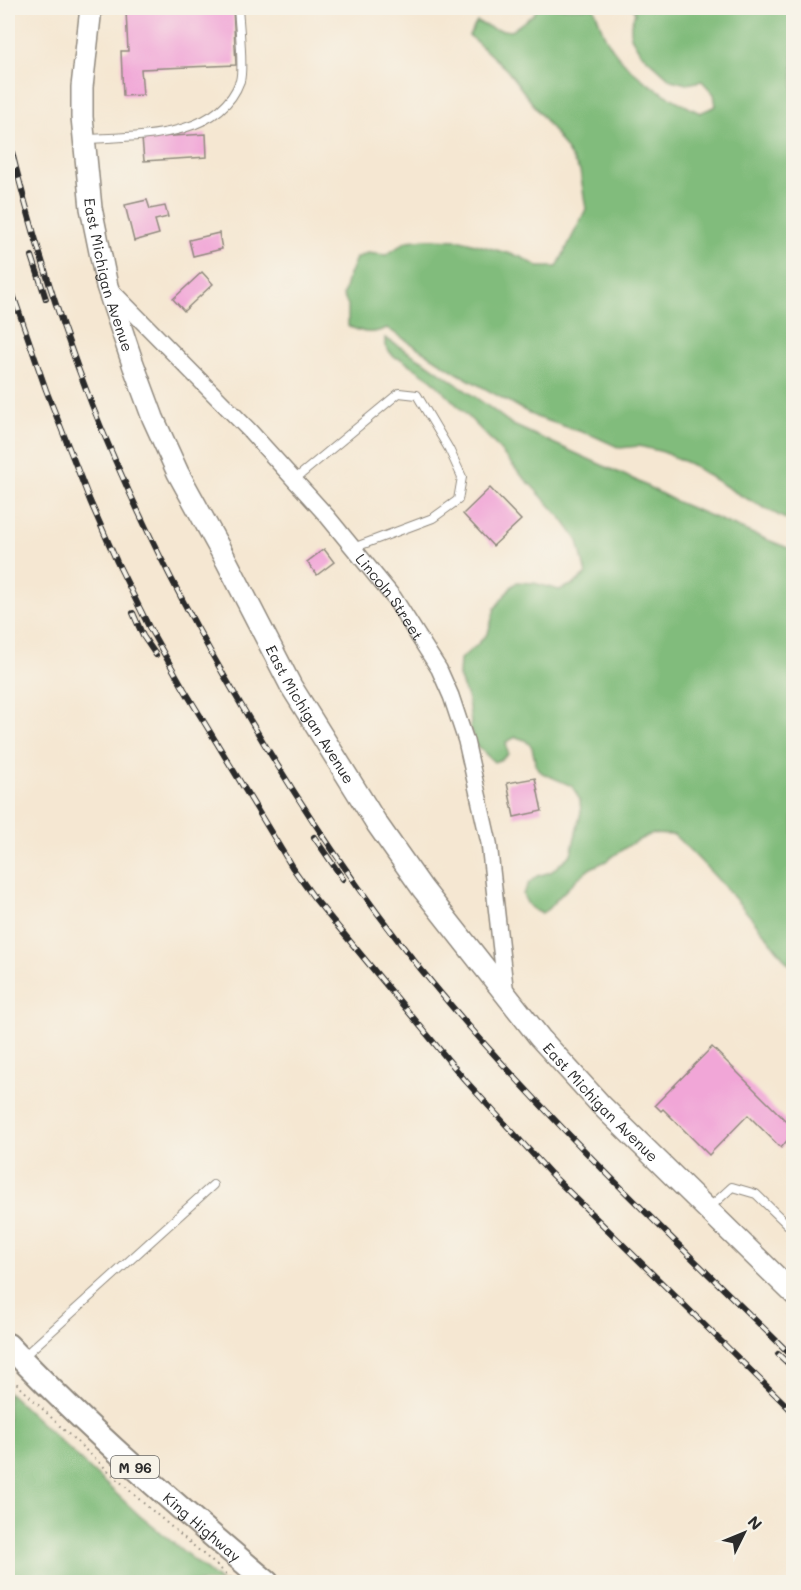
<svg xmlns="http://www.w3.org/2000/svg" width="801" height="1590" font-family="Mali,sans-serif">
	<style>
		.forest { fill: #81bc7b; stroke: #567453; stroke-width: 1.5 }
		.building { fill: #f1a6d7 }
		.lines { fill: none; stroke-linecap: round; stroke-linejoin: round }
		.lane-casing { stroke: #90897e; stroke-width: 10 }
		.street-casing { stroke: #90897e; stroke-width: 18 }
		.secondary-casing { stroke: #90897e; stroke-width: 24 }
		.primary-casing { stroke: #90897e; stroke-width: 26 }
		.path { stroke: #90897e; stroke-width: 2; stroke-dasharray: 1.5 4.5; stroke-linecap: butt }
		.lane { stroke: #fff; stroke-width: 8 }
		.street { stroke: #fff; stroke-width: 15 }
		.secondary { stroke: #fff; stroke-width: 21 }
		.primary { stroke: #fff; stroke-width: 22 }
		.rail-casing { stroke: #2b2b2b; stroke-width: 6 }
		.rail { stroke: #f7f3e8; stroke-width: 4; stroke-dasharray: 11; stroke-linecap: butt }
		.labels { text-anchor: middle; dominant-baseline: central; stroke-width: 5; stroke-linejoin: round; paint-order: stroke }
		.shield { fill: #f7f3e8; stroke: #686764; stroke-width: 1.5 }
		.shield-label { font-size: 14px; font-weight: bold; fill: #2b2b2b }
		.street-label { font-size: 15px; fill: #2b2b2b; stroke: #f7f3e8 }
	</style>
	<rect width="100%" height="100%" fill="#f7f3e8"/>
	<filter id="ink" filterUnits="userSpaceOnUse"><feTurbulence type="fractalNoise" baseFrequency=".0167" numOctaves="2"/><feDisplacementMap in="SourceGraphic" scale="12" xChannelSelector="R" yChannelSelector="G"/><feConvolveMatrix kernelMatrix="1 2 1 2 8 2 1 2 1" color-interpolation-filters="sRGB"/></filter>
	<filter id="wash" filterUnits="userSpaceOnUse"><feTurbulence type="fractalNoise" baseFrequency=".008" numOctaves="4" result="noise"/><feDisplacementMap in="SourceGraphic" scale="24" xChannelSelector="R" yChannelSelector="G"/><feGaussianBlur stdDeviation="1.35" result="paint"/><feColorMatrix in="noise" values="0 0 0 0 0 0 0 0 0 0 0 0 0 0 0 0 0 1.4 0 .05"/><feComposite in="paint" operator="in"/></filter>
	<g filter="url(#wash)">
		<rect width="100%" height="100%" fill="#f5e7d2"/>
		<path class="forest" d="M537,8H594C598,17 601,29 606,38C626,75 664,95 700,113L716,106L714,94L702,81L687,84L671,80L640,52L631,37V24L635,13L633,8H793V523L738,494L690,464L663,452L639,446L620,448L594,436L536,417L457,373L387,328C371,335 364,333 348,326V305L343,296L348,277L356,258L367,253L386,255L407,241L427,239L461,240L521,257L539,267H557L586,209L580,171L555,133L507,70L469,35L477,22L494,29L511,31L534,14Z
			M385,338L428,364L485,404L513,425L635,480L677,502L763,538L793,550V967L787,962C752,917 716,874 674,835L651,834L631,844L606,861L591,868L578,878L555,901L548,909L542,913C531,910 527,905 523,894L529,883L537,876L551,872L571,854L581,812L580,800L572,786L542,773L536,766L532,747L525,740L516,737L506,742L508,754L502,759L494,762L475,744L470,727L471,722L468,700L459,676L460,659L476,646L488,633L495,608L512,586L517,582L534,583L559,590L574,584L586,574L578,541L564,521L532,486L520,474L493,442L450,398L432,380L401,359L394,357L385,346Z
			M8,1392L140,1516L221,1582H8Z"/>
		<g id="blocks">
			<path class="building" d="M175,8H233L236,65L141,69L143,95L123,96L121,51H128L126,11L176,9Z
				M206,134L207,157L144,161L142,138Z
				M147,200L150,209L165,206L168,217L155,220L159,234L134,241L125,205Z
				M219,233L222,249L193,256L189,240Z
				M202,272L213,284L184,311L173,299Z
				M490,488L521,520L493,546L463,514Z
				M324,549L334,562L317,575L307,562Z
				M535,778L542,811L514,817L507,783Z
				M712,1047L794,1129V1132L781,1148L748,1115L709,1155L663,1109L661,1111L655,1105Z"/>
		</g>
	</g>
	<g filter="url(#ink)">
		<use href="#blocks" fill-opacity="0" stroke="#90897e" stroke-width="1.5"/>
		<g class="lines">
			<g class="lane-casing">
				<path id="lane" d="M87,139C137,136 219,139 240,81C244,67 239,24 238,8
					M294,480L399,393L417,395L449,449L462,477L458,500L433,518L353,548
					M708,1209L732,1187L756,1194L794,1231
					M23,1357L213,1185"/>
			</g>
			<g class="street-casing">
				<g id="street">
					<path id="s1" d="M109,288L249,430L327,516L394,598L439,669L451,696L466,741L489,843L506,995"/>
				</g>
			</g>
			<g class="secondary-casing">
				<g id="secondary">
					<path id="s2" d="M91,8L82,87V117L91,208L107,286L133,364L153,418L178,473L227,562L291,686L377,824L422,888L540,1038L601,1105L794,1294"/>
				</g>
			</g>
			<g class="primary-casing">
				<g id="primary">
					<path id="s3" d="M8,1345C89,1430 178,1507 267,1582"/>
				</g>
			</g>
			<path class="path" d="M8,1375L64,1430L141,1501L236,1582"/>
			<use href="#lane" class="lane"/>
			<use href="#street" class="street"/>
			<use href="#secondary" class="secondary"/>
			<use href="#primary" class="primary"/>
			<g class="rail-casing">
				<path id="rail" d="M8,136C30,227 58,318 92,405C133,508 184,608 240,703C300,806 366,905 443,996C551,1124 674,1240 794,1358
					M32,256L46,299
					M8,280L46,390L90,501L117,562L150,629L184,689L292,867L315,899L464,1079L551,1174L794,1413
					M133,613L143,636L156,655
					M314,837L343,879
					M778,1354L794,1369"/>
			</g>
			<use href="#rail" class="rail"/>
		</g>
	</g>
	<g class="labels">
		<rect class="shield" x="111" y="1456" width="48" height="22" rx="4.5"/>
		<g class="shield-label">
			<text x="135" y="1467">M 96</text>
		</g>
		<g class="street-label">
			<text stroke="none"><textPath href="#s2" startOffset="270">East Michigan Avenue</textPath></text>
			<text stroke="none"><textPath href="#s1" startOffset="418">Lincoln Street</textPath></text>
			<text stroke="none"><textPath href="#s2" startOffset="756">East Michigan Avenue</textPath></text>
			<text stroke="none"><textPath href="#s2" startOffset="1242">East Michigan Avenue</textPath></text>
			<text stroke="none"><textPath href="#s3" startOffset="266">King Highway</textPath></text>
		</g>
	</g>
	<rect width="801" height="1590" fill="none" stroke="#f7f3e8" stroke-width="30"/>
	<g transform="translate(744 1533) rotate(47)" stroke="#f7f3e8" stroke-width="4.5" paint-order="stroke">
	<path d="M0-4.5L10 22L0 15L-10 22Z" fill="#2b2b2b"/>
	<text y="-9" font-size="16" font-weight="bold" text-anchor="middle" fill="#2b2b2b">N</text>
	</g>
</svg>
